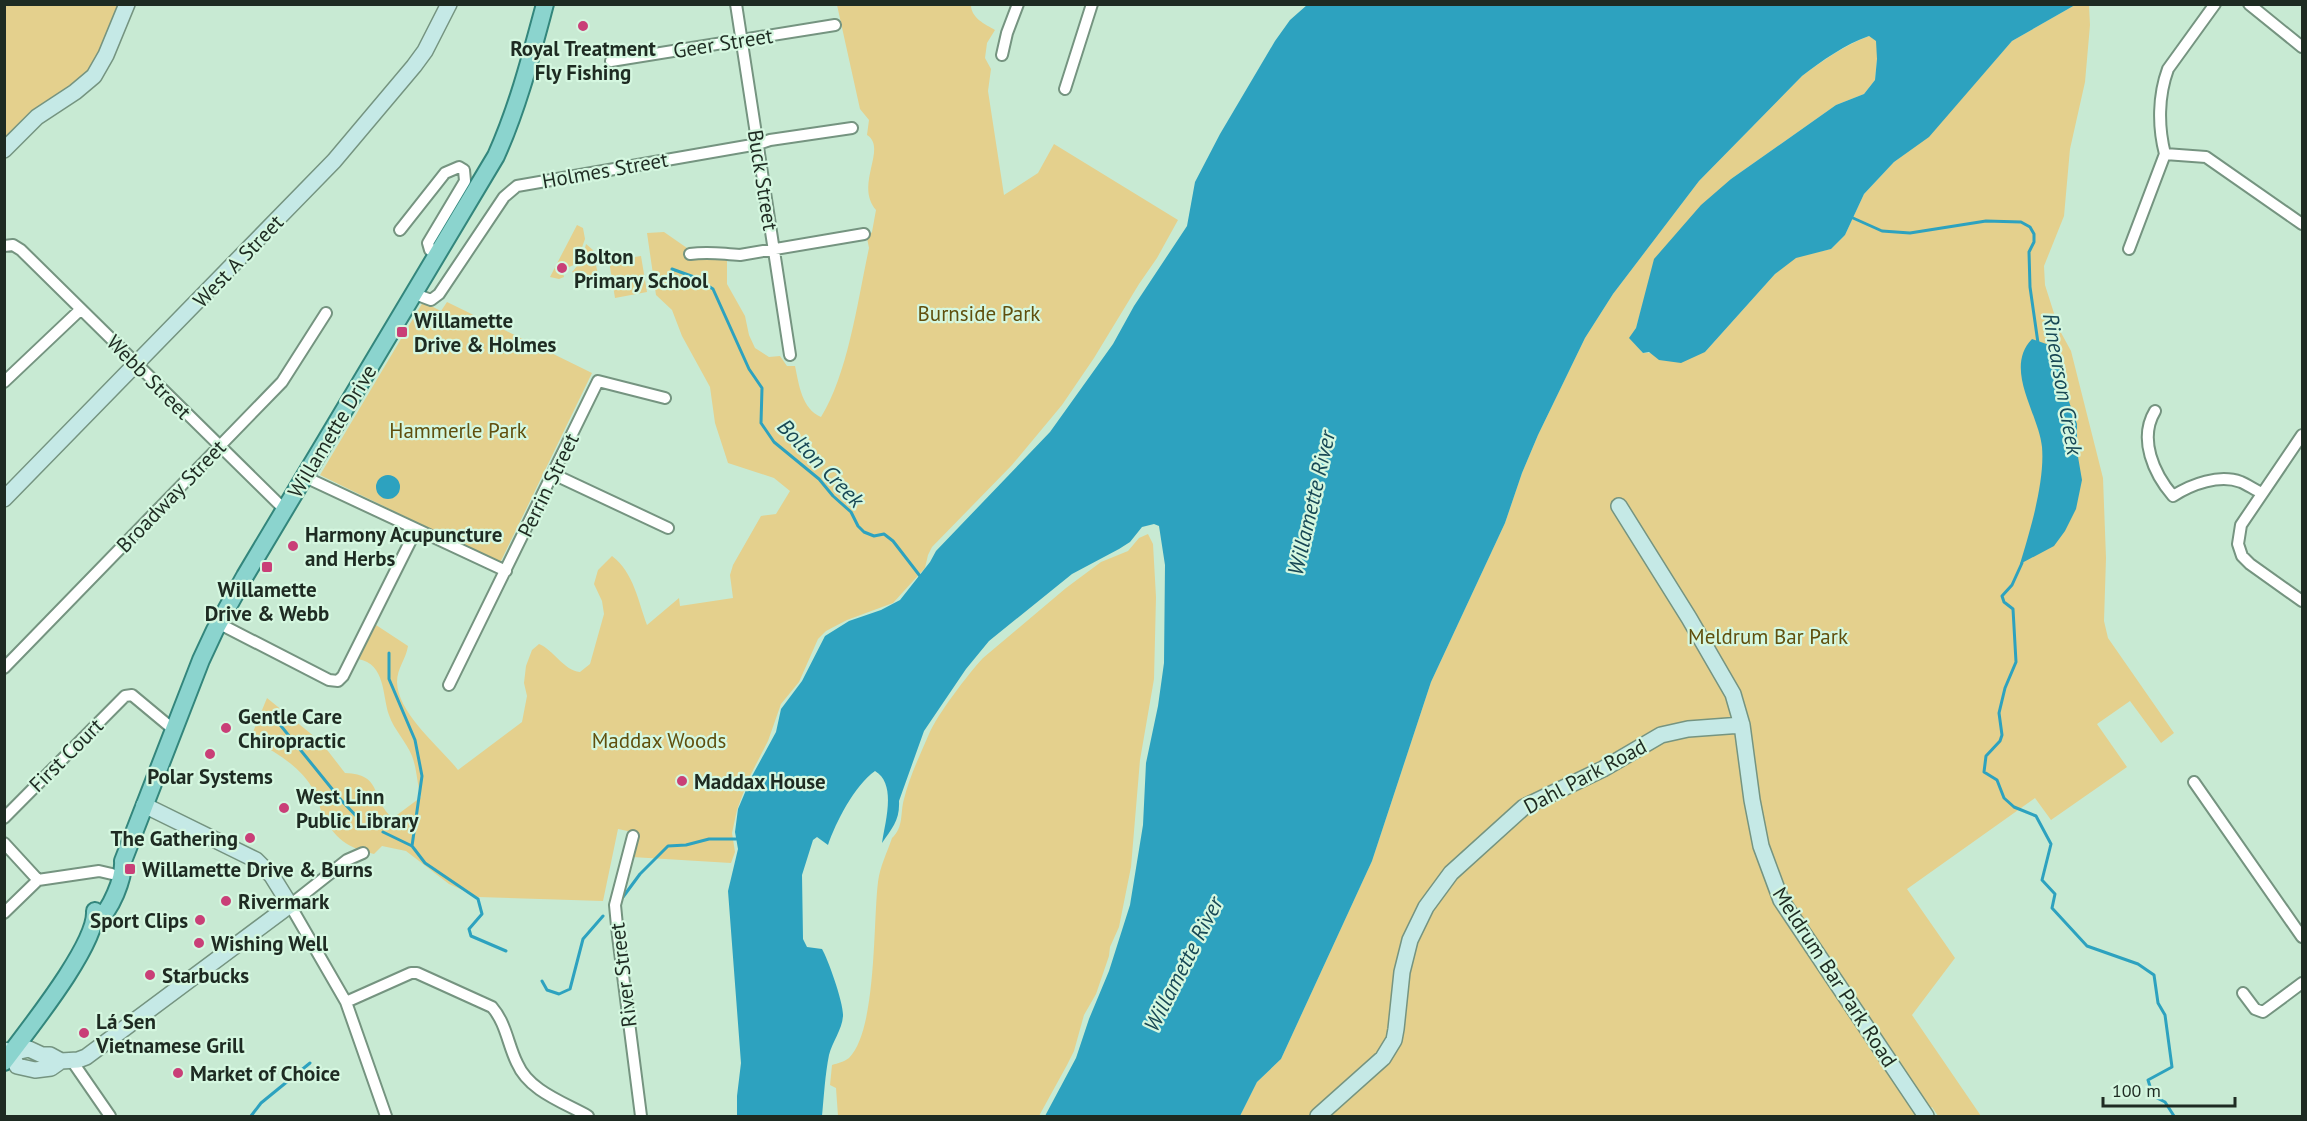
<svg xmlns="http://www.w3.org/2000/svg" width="2307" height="1121" font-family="'PT Sans',sans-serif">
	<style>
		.green { fill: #e4d08d }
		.water { fill: #2da2bf }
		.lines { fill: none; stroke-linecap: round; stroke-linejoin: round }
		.stream { stroke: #2da2bf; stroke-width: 3 }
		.street-casing { stroke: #759480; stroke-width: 14 }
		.secondary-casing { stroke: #759480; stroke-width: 18 }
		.primary-casing { stroke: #33867c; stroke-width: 20 }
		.street { stroke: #fff; stroke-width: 10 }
		.secondary { stroke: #c5e9e6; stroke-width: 15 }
		.primary { stroke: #8bd4ce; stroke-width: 16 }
		.poi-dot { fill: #c93f77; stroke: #d5f7e0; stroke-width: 2 }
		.labels { text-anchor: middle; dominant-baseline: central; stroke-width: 4.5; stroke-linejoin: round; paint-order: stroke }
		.street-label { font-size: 21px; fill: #1e2b22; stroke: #d5f7e0 }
		.poi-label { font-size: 21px; font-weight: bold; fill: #1e2b22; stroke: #d5f7e0; text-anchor: start }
		.park-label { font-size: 21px; fill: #604f0d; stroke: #d5f7e0 }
		.water-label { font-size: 22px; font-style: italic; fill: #184855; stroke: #d5f7e0 }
	</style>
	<rect width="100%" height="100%" fill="#c8ead3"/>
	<path class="green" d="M5,5H120L94,70L5,143Z
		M837,5H971C971,18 985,24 995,30L987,43L985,58L991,69L988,91L1004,195L1038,173L1054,144L1178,220L1157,258L1139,284L1094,358L1062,405L1012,465L932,547L928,555L925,568L893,603L847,620L826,631L818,639L799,682L781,704L768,741L748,780L737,810L732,833L735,852L731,863L632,857L637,833L618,829L603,901L478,897L449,884L406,851L382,846L374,854C348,848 334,839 322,813C319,806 318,798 314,791C303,769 277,752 255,742L253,732L267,698L321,742L345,773C384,774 370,800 393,818L421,797C417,784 417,769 412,756C406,741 394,730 389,715C382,695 386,664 358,659L376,625L408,646C406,659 397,668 397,682C398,714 439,746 458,770L522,722L527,696L524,683L526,666L532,650L539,644C554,650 563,670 580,672L590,664L604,614L602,601L594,584L598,570L612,556C634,573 638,601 647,625L679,598L680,606L733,598L730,575L733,565L761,516L776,514L790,491L774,478L728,463L715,423L710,387L682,336L672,310L656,295L647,233L664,232L687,248L689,258L727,257V284L745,316L749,335L755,348L769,357L780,356L787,366H795C799,385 802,409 821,417C848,374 858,299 869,248L867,238L872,232L876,210C854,185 888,148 867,135L869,120L860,109Z
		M2075,5H2089L2090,25L2085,82L2070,149L2064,216L2044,266L2045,285L2059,329L2071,351L2103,478L2106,558L2104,621L2108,638L2174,733L2161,743L2130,701L2097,724L2127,767L2051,820L2035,798L1907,889L1955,958L1912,1015L1981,1116H1938L1932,1107L1922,1116H1240L1257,1082L1281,1059L1372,861L1431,682L1505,523L1522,473L1538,435L1585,338L1613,294L1699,181L1802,76C1822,61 1845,45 1869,36L1877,41V59L1875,80L1864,94L1836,105L1731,179L1645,296L1636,328L1630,338L1643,353L1705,352L1775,274L1796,257L1831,249L1845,235L1864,194L1894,162L1929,136L2012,41Z
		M577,225L583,228L585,239L576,264L562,270L564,277L559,279L550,277Z
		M586,244L593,250L598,275L583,277L572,272L582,260Z
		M641,256L647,292L615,298L609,261Z
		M423,302L441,311L447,302L592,373L500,563L320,475Z
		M1148,534L1153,544L1156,597L1154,679L1140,760L1131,867L1119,927L1110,947L1109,956L1096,994L1084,1015L1074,1051L1067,1065L1039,1116H838L836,1088L830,1085L832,1065C838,1063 844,1062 849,1058C877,1030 873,922 878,882C880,866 887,853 892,838C904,827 900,813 904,799C909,778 920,755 929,734C937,715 968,674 983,658L1066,588L1101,562L1128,551L1139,538Z"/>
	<path class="water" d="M1307,5H2075L2012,41L1929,137L1894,162L1864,194L1845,235L1831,249L1796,258L1775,274L1705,352L1681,363L1659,360L1649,352L1643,353L1629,338L1636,328L1654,259L1701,205L1731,179L1836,105L1864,94L1875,80L1877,59L1876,41L1869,36C1845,44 1822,61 1802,76L1699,181L1613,294L1585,338L1538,435L1522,473L1505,523L1431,682L1372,861L1281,1059L1257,1082L1240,1116H1045L1076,1058L1089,1019L1109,971L1130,905L1143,825L1146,763L1158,706L1164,663L1165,565L1159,526L1154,524L1142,527L1130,542L1119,549L1072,574L989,641L966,669L924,731L899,801C900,820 892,828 882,843C885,822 897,784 875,771C854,786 836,822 828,845L817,837L813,840L802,875L803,939L807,947L822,949C828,959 844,1004 843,1016C842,1030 832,1042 829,1055C825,1075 824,1096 822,1116H737V1096L741,1063L728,891L738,849L735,832L738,809L752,776L776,732L781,709L802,681L825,636L849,621L881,610L900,600L930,562L936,551L1050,432L1113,344L1134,306L1187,226L1195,182L1220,134L1275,41L1290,20Z
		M2032,339L2055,347L2062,363V382L2077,424V451L2082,480L2076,509L2065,531L2054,546L2020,564C2030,531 2045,482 2042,447C2039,414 2003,369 2032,339Z
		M376 487a12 12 0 1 1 24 0a12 12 0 1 1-24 0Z"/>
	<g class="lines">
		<path class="stream" d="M1853,218L1882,231L1910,233L1986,221L2021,222L2030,227L2034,234V242L2029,252L2030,287L2038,343
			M672,269L694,277L713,289L749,369L762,388L761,423L774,442L819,479L833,496L851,512L858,526L864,532L874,536L884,534L893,541L920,576
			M2022,563L2012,585L2002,596L2004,602L2013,609L2016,662L2005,688L1999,713L2002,735L2000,741L1986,756L1984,772L1997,780L2004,798L2014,807L2036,816L2051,844L2042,880L2055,894L2052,908L2087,946L2138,964L2154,975L2158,1003L2165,1015L2172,1067L2148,1080L2153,1096L2165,1102L2174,1116
			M389,653V679L415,740L422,776L412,846
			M277,721L341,800L359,819
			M383,832L412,846L425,863L478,899L482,914L469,929L471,936L506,951
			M623,897L640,874L668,846L686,845L709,839H736
			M542,981L547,990L559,994L570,989L583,939L603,916
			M251,1116L261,1103L310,1063"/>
		<g class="street-casing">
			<path id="street" d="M736,4L790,355
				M2249,4L2302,47
				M1002,55L1007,33L1018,4
				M611,61L835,25
				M1065,89L1092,4
				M2165,154L2206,157L2302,224
				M400,230L445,173L459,167L464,170L465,181L428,243L430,250L438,255
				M4,246L13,245L21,250L285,510
				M2129,249L2165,154C2158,127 2158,96 2168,69L2215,4
				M690,254C710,251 721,254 740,255L864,234
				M415,294L431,300L439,294L504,197L517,186L758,144L770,140L852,128
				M4,382L80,310
				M2155,411C2138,439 2154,474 2173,496C2192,484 2219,474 2241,482C2248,485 2255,490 2262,493
				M2302,435L2241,525L2238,544L2242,556L2250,564L2302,601
				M553,474L668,528
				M305,477L506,571
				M218,623L329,680L338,681L343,676L416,530
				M4,668L282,382L326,313
				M449,685L598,381L665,398
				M2194,782L2302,937
				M4,818L125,696L132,695L174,730
				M633,836L615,905L618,936L641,1116
				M4,843L38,880
				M363,853L347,860L290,905L346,1002L386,1116
				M38,880L99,871L112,874
				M4,913L38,880
				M2243,993L2255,1009L2263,1012L2302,983
				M346,1002L411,973H417L492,1007C506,1023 508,1045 517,1063C529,1091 563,1102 588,1116
				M72,1061L110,1116"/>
		</g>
		<g class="secondary-casing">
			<path id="secondary" d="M4,150L37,117L75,92L94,76L106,55L127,4
				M4,499L334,161L414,66L425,51L449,4
				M1619,506L1689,618L1733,694L1742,725L1752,800L1761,846L1781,900L1926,1116
				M4,1050L11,1053L29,1049L42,1055H50L61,1061
				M11,1053L17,1066L35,1070L51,1068L61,1061L78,1060L86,1057L290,905L272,876L256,860L144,805
				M1318,1116L1383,1058L1394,1040L1396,1029L1402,972L1410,940L1426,907L1451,873L1524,807L1603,769L1661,735L1688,729L1742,725"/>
		</g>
		<g class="primary-casing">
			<path id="primary" d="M96,922C111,911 124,878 123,861L201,660L215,630L245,576L496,156C518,107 531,56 545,4
				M4,1062C27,1031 97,945 95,911"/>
		</g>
		<use href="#street" class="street"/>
		<use href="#secondary" class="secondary"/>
		<use href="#primary" class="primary"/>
	</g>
	<g class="poi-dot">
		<circle cx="583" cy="26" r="6"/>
		<circle cx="562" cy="268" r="6"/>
		<rect x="396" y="326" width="12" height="12" rx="3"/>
		<circle cx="293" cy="546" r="6"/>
		<rect x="261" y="561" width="12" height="12" rx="3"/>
		<circle cx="226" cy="728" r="6"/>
		<circle cx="210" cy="754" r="6"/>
		<circle cx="682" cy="781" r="6"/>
		<circle cx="284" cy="808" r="6"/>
		<circle cx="250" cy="838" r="6"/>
		<rect x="124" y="863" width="12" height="12" rx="3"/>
		<circle cx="226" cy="901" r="6"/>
		<circle cx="200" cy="920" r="6"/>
		<circle cx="199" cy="943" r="6"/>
		<circle cx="150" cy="975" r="6"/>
		<circle cx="84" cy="1033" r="6"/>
		<circle cx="178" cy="1073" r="6"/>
	</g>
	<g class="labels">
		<g class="street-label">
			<text transform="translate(723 43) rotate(-9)">Geer Street</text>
			<text transform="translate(605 170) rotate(-10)">Holmes Street</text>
			<text transform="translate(763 180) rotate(81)">Buck Street</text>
			<text transform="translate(238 261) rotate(-46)">West A Street</text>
			<text transform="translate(149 377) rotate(45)">Webb Street</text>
			<text transform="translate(332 431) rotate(-59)">Willamette Drive</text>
			<text transform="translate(548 485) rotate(-64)">Perrin Street</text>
			<text transform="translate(171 496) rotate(-46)">Broadway Street</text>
			<text transform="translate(66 755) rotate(-45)">First Court</text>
			<text transform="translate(1585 776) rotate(-28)">Dahl Park Road</text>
			<text transform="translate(623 975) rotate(-97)">River Street</text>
			<text transform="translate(1835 977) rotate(57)">Meldrum Bar Park Road</text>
		</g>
		<g class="poi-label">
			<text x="583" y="48" text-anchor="middle">Royal Treatment<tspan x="583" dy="24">Fly Fishing</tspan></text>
			<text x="574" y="256">Bolton<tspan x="574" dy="24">Primary School</tspan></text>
			<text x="414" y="320">Willamette<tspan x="414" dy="24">Drive &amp; Holmes</tspan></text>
			<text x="305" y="534">Harmony Acupuncture<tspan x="305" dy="24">and Herbs</tspan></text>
			<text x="267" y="589" text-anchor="middle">Willamette<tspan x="267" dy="24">Drive &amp; Webb</tspan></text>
			<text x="238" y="716">Gentle Care<tspan x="238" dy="24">Chiropractic</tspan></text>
			<text x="210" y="776" text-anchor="middle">Polar Systems</text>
			<text x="694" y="781">Maddax House</text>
			<text x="296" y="796">West Linn<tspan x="296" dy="24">Public Library</tspan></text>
			<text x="238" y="838" text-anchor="end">The Gathering</text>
			<text x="142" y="869">Willamette Drive &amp; Burns</text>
			<text x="238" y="901">Rivermark</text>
			<text x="188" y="920" text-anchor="end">Sport Clips</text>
			<text x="211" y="943">Wishing Well</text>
			<text x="162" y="975">Starbucks</text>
			<text x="96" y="1021">Lá Sen<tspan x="96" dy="24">Vietnamese Grill</tspan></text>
			<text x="190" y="1073">Market of Choice</text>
		</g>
		<g class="park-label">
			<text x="979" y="313">Burnside Park</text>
			<text x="458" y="430">Hammerle Park</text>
			<text x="1768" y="636">Meldrum Bar Park</text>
			<text x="659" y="740">Maddax Woods</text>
		</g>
		<g class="water-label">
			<text transform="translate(2063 384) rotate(80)">Rinearson Creek</text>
			<text transform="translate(821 463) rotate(46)">Bolton Creek</text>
			<text transform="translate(1311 503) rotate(-77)">Willamette River</text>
			<text transform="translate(1183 964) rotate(-63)">Willamette River</text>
		</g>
	</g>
	<rect width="2307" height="1121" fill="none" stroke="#1e2b22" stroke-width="12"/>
	<path d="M2103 1097v9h132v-9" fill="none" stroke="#1e2b22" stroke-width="3"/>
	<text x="2112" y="1097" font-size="18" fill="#1e2b22" stroke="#d5f7e0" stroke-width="4.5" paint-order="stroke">100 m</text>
</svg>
